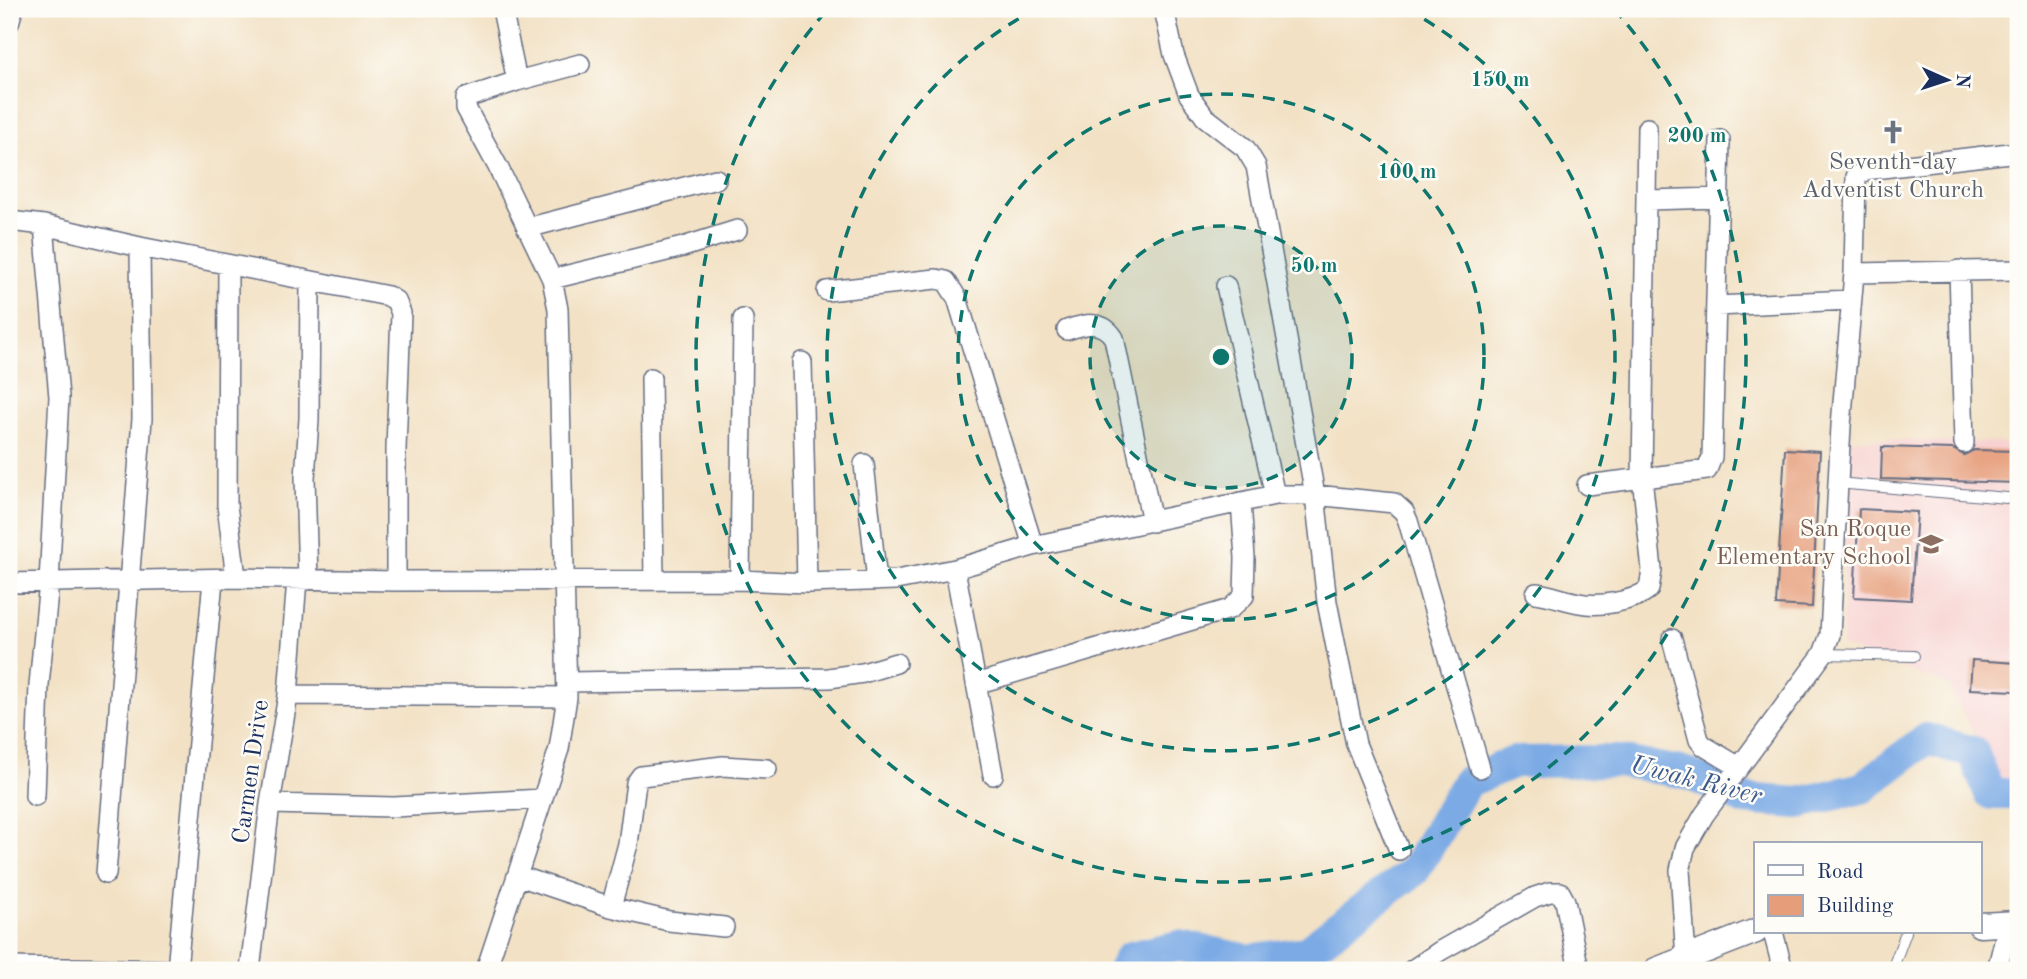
<svg xmlns="http://www.w3.org/2000/svg" width="2027" height="979" font-family="'Old Standard TT',serif">
	<style>
		.built { fill: #f7d0cf }
		.lines { fill: none; stroke-linecap: round; stroke-linejoin: round }
		.river { stroke: #7baae5; stroke-width: 32 }
		.building { fill: #e69d7a }
		.service-casing { stroke: #666d82; stroke-width: 12 }
		.minor-casing { stroke: #666d82; stroke-width: 22 }
		.tertiary-casing { stroke: #666d82; stroke-width: 27 }
		.path { stroke: #666d82; stroke-width: 3.5; stroke-dasharray: 2 5; stroke-linecap: butt }
		.service { stroke: #fff; stroke-width: 10 }
		.minor { stroke: #fff; stroke-width: 19 }
		.tertiary { stroke: #fff; stroke-width: 24 }
		.ring { fill: none; stroke: #0f766e; stroke-width: 3.5; stroke-dasharray: 12 9 }
		.labels { text-anchor: middle; dominant-baseline: central; stroke-width: 5; stroke-linejoin: round; paint-order: stroke }
		.worship-label { font-size: 24px; fill: #5b616d; stroke: #fdfcf7 }
		.education-label { font-size: 24px; fill: #785e54; stroke: #fdfcf7; text-anchor: end }
		.street-label { font-size: 24px; fill: #1b2f5e; stroke: #fdfcf7 }
		.water-label { font-size: 26px; font-style: italic; fill: #3d5a8d; stroke: #fdfcf7 }
		.centre { fill: #0f766e; stroke: #fdfcf7; stroke-width: 3.5 }
		.ring-label { font-size: 21px; text-anchor: middle; font-weight: bold; fill: #0f766e; stroke: #fdfcf7; stroke-width: 5; stroke-linejoin: round; paint-order: stroke }
	</style>
	<rect width="100%" height="100%" fill="#fdfcf7"/>
	<filter id="ink" filterUnits="userSpaceOnUse"><feTurbulence type="fractalNoise" baseFrequency=".0143" numOctaves="2"/><feDisplacementMap in="SourceGraphic" scale="14" xChannelSelector="R" yChannelSelector="G"/><feConvolveMatrix kernelMatrix="1 2 1 2 8 2 1 2 1" color-interpolation-filters="sRGB"/></filter>
	<filter id="wash" filterUnits="userSpaceOnUse"><feTurbulence type="fractalNoise" baseFrequency=".00686" numOctaves="4" result="noise"/><feDisplacementMap in="SourceGraphic" scale="28" xChannelSelector="R" yChannelSelector="G"/><feGaussianBlur stdDeviation="1.57" result="paint"/><feColorMatrix in="noise" values="0 0 0 0 0 0 0 0 0 0 0 0 0 0 0 0 0 1.4 0 .05"/><feComposite in="paint" operator="in"/></filter>
	<g filter="url(#wash)">
		<rect width="100%" height="100%" fill="#f2e1c4"/>
		<path class="built" d="M1848,439L2018,443V780L2000,781L1948,685L1842,646Z"/>
		<g class="lines">
			<path class="river" d="M1123,970L1130,957L1179,946L1248,960L1305,952L1414,871L1467,782L1514,762L1618,761L1686,773L1743,799L1799,803L1862,788L1926,739L1973,752L1990,794H2018"/>
		</g>
		<g id="blocks">
			<path class="building" d="M1882,447L1953,449L1964,455L1974,450L2018,451V483L1881,479Z
				M1785,449L1820,451L1812,607L1776,605Z
				M1859,509L1917,512L1911,600L1854,597Z
				M1972,660L2017,663L2015,691L1970,689Z"/>
		</g>
	</g>
	<g filter="url(#ink)">
		<use href="#blocks" fill-opacity="0" stroke="#666d82" stroke-width="2"/>
		<g class="lines">
			<g class="service-casing">
				<path id="service" d="M1837,483L2018,499
					M1823,654L1914,656
					M1892,970L1906,932"/>
			</g>
			<g class="minor-casing">
				<path id="minor" d="M1164,9L1174,55L1189,95L1205,117L1245,148L1256,166L1315,495L1327,602L1337,652L1356,744L1399,850
					M9,23L13,9
					M517,81L580,64
					M1648,200L1719,198
					M9,221L44,225L140,247L142,419L106,874
					M527,228L716,179
					M140,247L388,296L396,301L401,313L396,449V581
					M228,265L227,505L236,578
					M1959,270L1964,443
					M1854,273L2018,270
					M552,279L683,247L737,230
					M1226,286L1275,495
					M827,291L936,279L946,281L957,298L1033,546
					M1716,306L1851,300
					M1067,330C1085,324 1102,319 1114,338L1152,522
					M802,362L807,583
					M651,378L654,579
					M864,464L877,581
					M1587,485L1707,470L1712,457L1720,140
					M955,569L993,775
					M308,580L305,478L309,419L310,281
					M740,580L743,319
					M9,583L236,578L396,581L740,580L807,583L896,580L955,569L1033,546L1275,495H1315L1394,503L1404,512L1408,521L1480,768
					M1536,593C1551,595 1564,600 1579,603C1599,607 1633,602 1649,589L1652,570L1642,477L1647,128
					M1672,639L1699,740L1704,746L1739,767
					M568,682L829,678L863,673L896,663
					M976,684L1230,609L1244,596L1245,558L1241,502
					M288,695L567,697
					M35,796L39,685L49,582L59,397L44,225
					M270,804L394,807L542,799
					M519,876L611,907L669,921L724,927
					M611,907L628,844L636,783L641,776L723,766L767,769
					M1773,932L1783,970
					M1686,959L1680,870L1685,848L1704,815L1823,654L1830,635L1841,426L1854,273L1856,177L1865,170L2018,152
					M9,967L175,970
					M177,970L213,580
					M250,970L270,804L288,695L297,579
					M486,970L559,749L567,697L558,309L552,279L498,167L466,108V98L517,81L502,9
					M1412,970L1440,951L1535,897L1550,892H1560L1565,901L1579,970
					M1997,970L2008,925"/>
			</g>
			<g class="tertiary-casing">
				<path id="tertiary" d="M1980,925L2018,923
					M1656,970L1756,931"/>
			</g>
			<path class="path" d="M1787,15V9"/>
			<use href="#service" class="service"/>
			<use href="#minor" class="minor"/>
			<use href="#tertiary" class="tertiary"/>
		</g>
	</g>
	<circle cx="1221" cy="357" r="131" fill="#0f766e" fill-opacity=".12"/>
	<g class="ring">
		<circle cx="1221" cy="357" r="131"/>
		<circle cx="1221" cy="357" r="263"/>
		<path d="M1406 9A394 394 0 1 1 1036 9"/>
		<path d="M1614 9A525 525 0 1 1 828 9"/>
	</g>
	<defs>
		<g id="church-bare" transform="scale(1.89)"><path d="M-1.2-6h2.4v3.5h3.3v2.4h-3.3V6h-2.4V-.1h-3.3v-2.4h3.3Z" fill="#6b7280" stroke="#fdfcf7" stroke-width="2.5" paint-order="stroke"/></g>
		<g id="school-bare" transform="scale(1.89)"><path d="M0-5L7-2L0 1L-7-2ZM-4 1L0 2.5L4 1V4Q0 6-4 4Z" fill="#8d6e63" stroke="#fdfcf7" stroke-width="2.5" paint-order="stroke"/></g>
	</defs>
	<g fill-rule="evenodd">
		<use href="#church-bare" x="1893" y="132"/>
		<use href="#school-bare" x="1931" y="544"/>
	</g>
	<g class="labels">
		<g class="worship-label">
			<text x="1893" y="163">Seventh-day<tspan x="1893" dy="28">Adventist Church</tspan></text>
		</g>
		<g class="education-label">
			<text x="1911" y="530">San Roque<tspan x="1911" dy="28">Elementary School</tspan></text>
		</g>
		<g class="street-label">
			<text transform="translate(252 772) rotate(-82)">Carmen Drive</text>
		</g>
		<g class="water-label">
			<text transform="translate(1696 781) rotate(14)">Uwak River</text>
		</g>
	</g>
	<circle cx="1221" cy="357" r="10" class="centre"/>
	<g class="ring-label">
		<text x="1500" y="86">150 m</text>
		<text x="1697" y="142">200 m</text>
		<text x="1407" y="178">100 m</text>
		<text x="1314" y="272">50 m</text>
	</g>
	<rect width="2027" height="979" fill="none" stroke="#fdfcf7" stroke-width="35"/>
	<rect x="1754" y="842" width="228" height="91" fill="#fdfcf7" stroke="#a3aaba" stroke-width="2"/>
	<rect x="1768" y="865" width="35" height="10" fill="#ffffff" stroke="#a3aaba" stroke-width="2"/>
	<text x="1817" y="878" font-size="21" fill="#1b2f5e">Road</text>
	<rect x="1768" y="895" width="35" height="21" fill="#e69d7a" stroke="#a3aaba" stroke-width="2"/>
	<text x="1817" y="912" font-size="21" fill="#1b2f5e">Building</text>
	<g transform="translate(1947 80) rotate(93)" stroke="#fdfcf7" stroke-width="5" paint-order="stroke">
	<path d="M0-5L12 26L0 18L-12 26Z" fill="#1b2f5e"/>
	<text y="-10" font-size="19" font-weight="bold" text-anchor="middle" fill="#1b2f5e">N</text>
	</g>
</svg>
